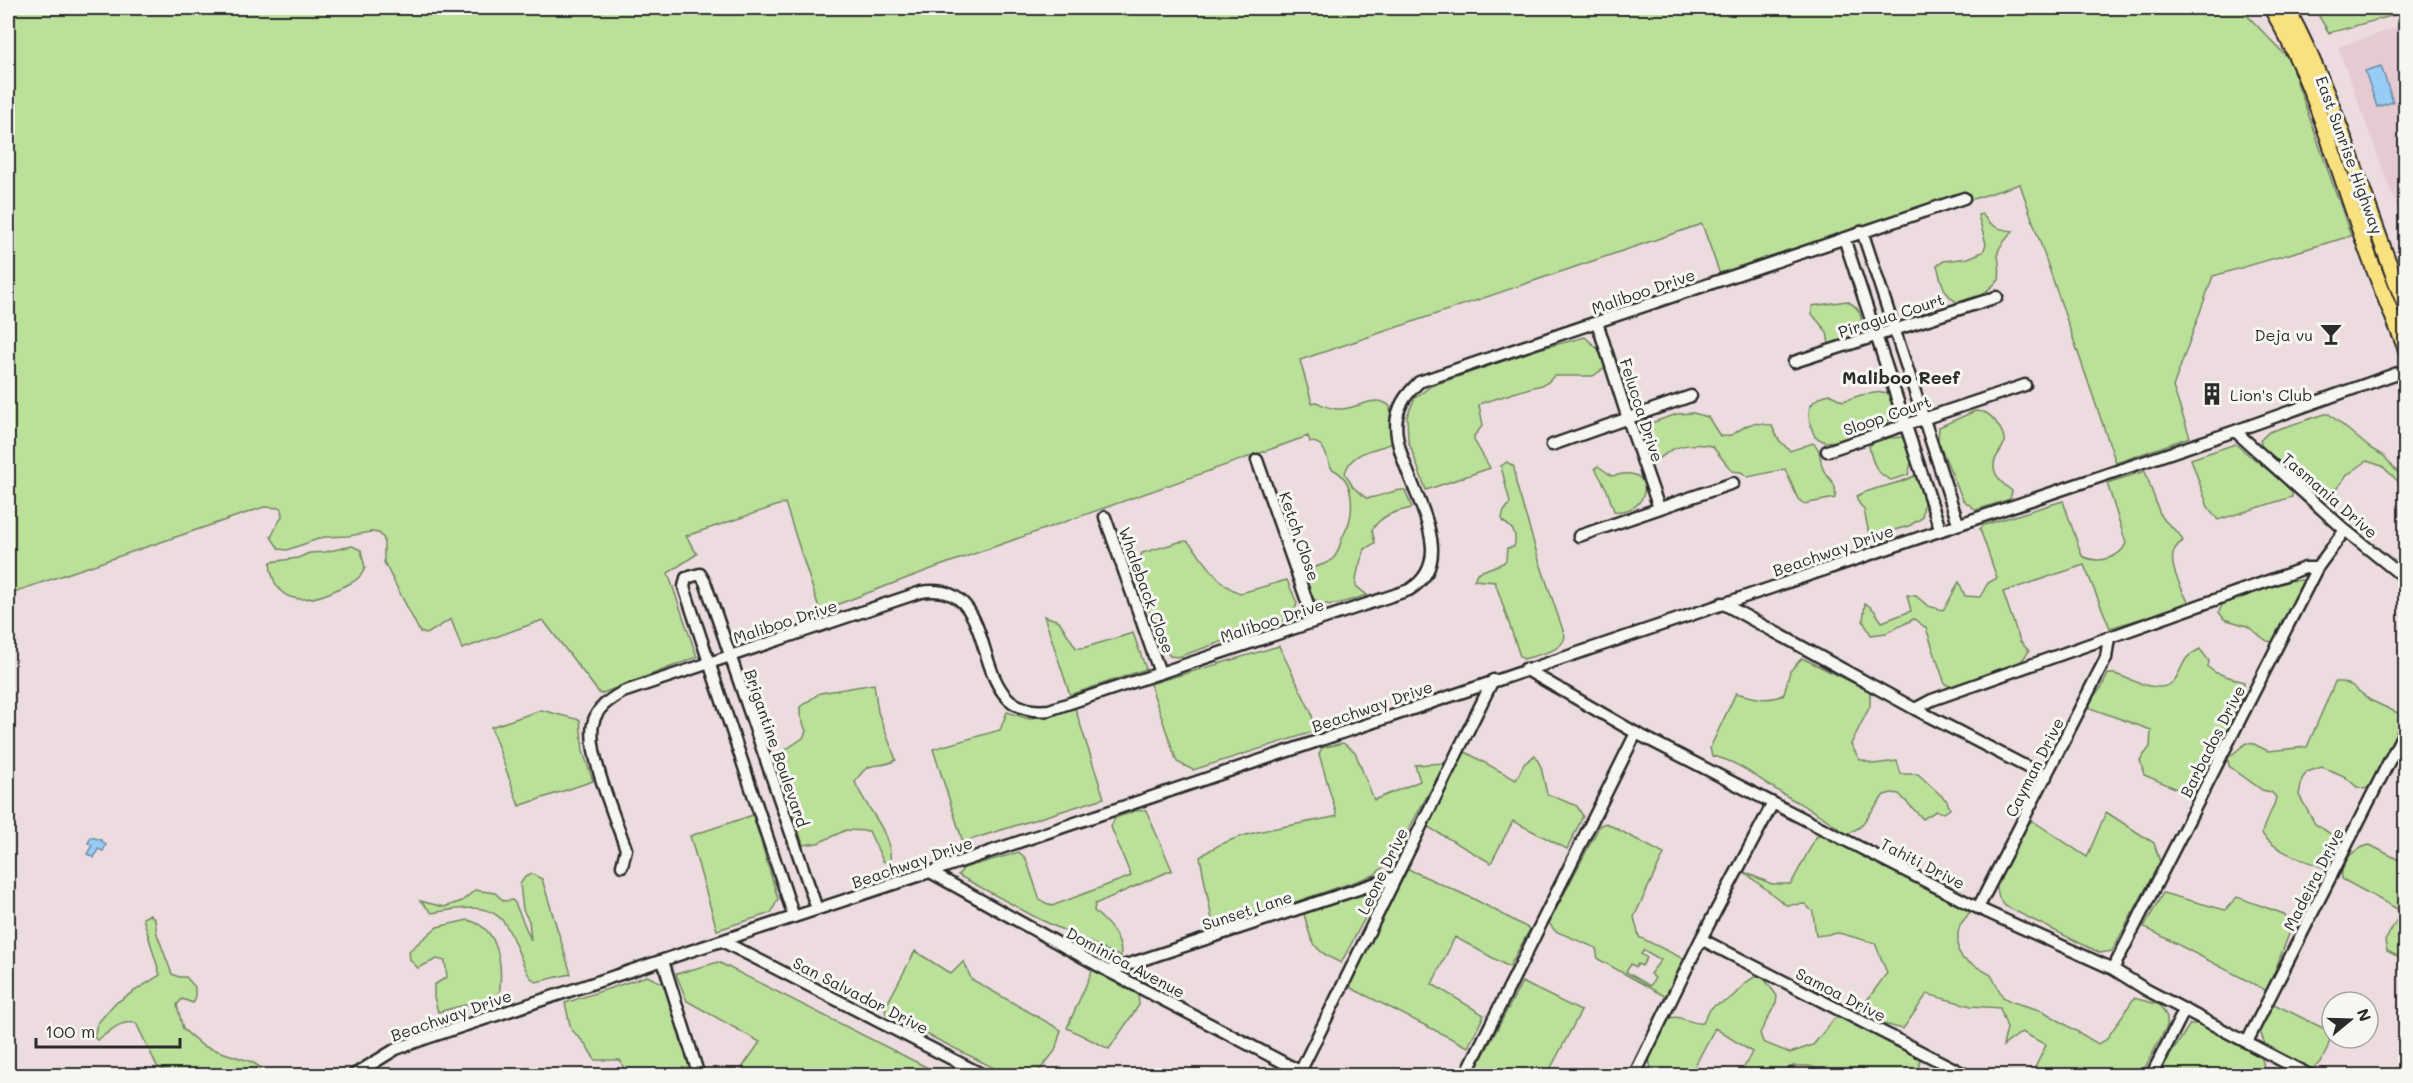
<svg xmlns="http://www.w3.org/2000/svg" width="2413" height="1083" font-family="Mali,sans-serif">
	<style>
		.built { fill: #e6cad2 }
		.green { fill: #bbe09a; stroke: #738662; stroke-width: 1.5; fill-rule: evenodd }
		.water { fill: #97cdf5; stroke: #6c8ca4; stroke-width: 1.5 }
		.lines { fill: none; stroke-linecap: round; stroke-linejoin: round }
		.minor-casing { stroke: #2b2b2b; stroke-width: 15 }
		.major-casing { stroke: #2b2b2b; stroke-width: 18 }
		.minor { stroke: #f6f6f2; stroke-width: 10 }
		.major { stroke: #fae180; stroke-width: 14 }
		.labels { text-anchor: middle; dominant-baseline: central; stroke-width: 6; stroke-linejoin: round; paint-order: stroke }
		.street-label { font-size: 16px; fill: #2b2b2b; stroke: #f6f6f2 }
		.poi-label { font-size: 16px; fill: #2b2b2b; stroke: #f6f6f2; text-anchor: end }
		.neighbourhood-label { font-size: 18px; font-weight: bold; fill: #2b2b2b; stroke: #f6f6f2 }
	</style>
	<rect width="100%" height="100%" fill="#eddcdf"/>
	<filter id="ink" filterUnits="userSpaceOnUse"><feTurbulence type="fractalNoise" baseFrequency=".0167" numOctaves="2"/><feDisplacementMap in="SourceGraphic" scale="12" xChannelSelector="R" yChannelSelector="G"/><feConvolveMatrix kernelMatrix="1 2 1 2 8 2 1 2 1" color-interpolation-filters="sRGB"/></filter>
	<g filter="url(#ink)">
		<path class="built" d="M2405,25V230L2338,47Z"/>
		<path class="green" d="M8,8H2240L2289,59L2351,236L2213,276L2173,387L2190,437L2116,463L2020,184L1722,280L1702,224L1300,360L1312,403L1316,402C1324,405 1329,409 1339,409C1357,410 1373,393 1390,406L1391,432L1394,440L1390,444C1371,451 1351,452 1345,473L1353,487L1366,498C1380,498 1392,489 1405,490L1412,508C1396,511 1381,515 1372,530L1375,543L1365,549C1361,559 1355,576 1356,586L1367,595C1347,601 1317,616 1307,588C1305,582 1304,576 1309,571C1315,565 1327,565 1333,559C1340,551 1340,541 1344,534C1355,515 1356,479 1332,469C1325,458 1327,442 1310,442L1308,436L934,568L820,611L785,503L686,536L697,554L668,573L697,657L600,694L543,620L462,649L451,619L427,634L420,632L384,562V539L379,533L371,532L348,536L324,537L287,550L279,549L271,537L282,516L281,508L264,507L8,594Z
			M2314,8H2405L2406,12L2329,33Z
			M1982,214C1992,227 1997,229 2013,231C1987,260 2003,250 1999,280L1982,295L1961,304C1944,298 1941,281 1937,265L1944,261L1968,258L1983,252L1986,244L1978,215Z
			M1847,301C1858,307 1861,312 1862,324L1850,337L1829,344L1827,332L1812,314V306Z
			M1585,337L1598,349L1606,367L1593,376H1554C1546,385 1544,385 1533,387L1482,403L1479,405L1483,425L1474,436V440L1490,468L1426,490L1408,440L1407,416L1415,398L1431,386L1539,349Z
			M1882,392L1889,393L1897,408L1886,425L1837,441L1825,442L1815,437C1806,416 1804,401 1829,394L1843,401L1861,395Z
			M1975,411C1977,411 1983,412 1984,412C1993,415 2006,434 2004,443C2003,448 1999,452 1997,456C1988,470 2001,483 2012,491L2010,499L1976,510L1963,500L1938,441L1939,427Z
			M1693,413L1708,417L1720,436C1732,438 1737,430 1748,425C1756,422 1764,424 1772,426L1779,440L1790,451L1813,443C1822,450 1819,459 1823,469C1827,480 1838,479 1835,498L1804,504L1798,499L1785,469L1748,477L1741,472L1732,471L1712,446C1698,443 1680,444 1668,452C1663,456 1661,458 1655,459L1650,452L1645,425L1677,414Z
			M2325,414H2329L2370,448L2384,456L2398,473L2405,477V488L2382,466L2367,461L2347,475L2330,497L2322,498L2262,448L2260,440L2269,432Z
			M1903,437L1913,455L1908,475L1891,480C1876,474 1872,462 1869,446C1879,438 1890,438 1903,437Z
			M2235,444L2292,489V497L2218,520L2208,507L2191,459Z
			M1507,462L1514,467L1516,483L1538,557L1565,636C1563,652 1537,655 1523,659L1520,656L1495,582L1474,580L1477,573L1503,563L1506,560L1507,548L1514,547C1518,533 1512,527 1502,521L1503,513L1510,503L1501,466Z
			M1598,466L1612,476C1618,475 1625,473 1631,474C1655,478 1645,515 1614,511L1607,490L1595,468Z
			M2145,471L2161,517L2179,534L2183,541C2160,554 2181,586 2189,604L2110,628L2084,565L2003,592L2020,641L2029,651L2020,663L1952,687L1945,684L1926,628L1914,619L1886,633L1871,635L1863,621L1865,603L1874,610L1882,622L1911,611L1907,595L1916,596L1928,606L1943,610C1950,601 1953,591 1959,582L1965,596L1980,597L1988,583L1997,578L1980,529L1984,525L2063,501L2082,556C2097,564 2120,559 2126,543L2107,483Z
			M1914,476L1918,477L1924,502L1922,518L1909,526L1887,532L1882,538L1870,539L1864,510L1857,500V496C1874,486 1896,486 1914,476Z
			M1187,541C1205,557 1217,587 1241,593L1287,580L1297,603L1293,617L1178,657L1170,656L1160,644L1136,569L1142,553L1179,542Z
			M352,546L361,550L365,568C360,580 351,583 340,588C319,599 285,609 274,580C272,573 269,569 271,562L298,558L309,553L325,552Z
			M2304,580L2306,596L2275,642L2267,641L2247,626L2224,619L2219,612L2222,605L2229,601L2289,581Z
			M1044,616L1059,621L1076,648H1083L1133,633L1146,669L1070,695Z
			M1279,646L1311,712L1316,731L1193,770L1177,762L1150,684Z
			M2200,649L2209,661L2208,667L2214,672L2244,682C2247,708 2204,765 2190,789L2182,791L2144,775L2140,760L2150,747L2151,730L2090,708V700L2101,688L2108,674H2115C2131,679 2165,698 2176,678C2186,661 2181,659 2200,649Z
			M1802,658L1870,691V706L1851,744L1859,759L1873,764L1897,761L1901,774H1918L1947,801L1950,809L1944,813L1936,811L1923,819L1899,794L1892,793L1884,795L1860,827L1846,835C1826,816 1801,805 1778,791C1756,777 1738,761 1712,756L1710,748L1736,693C1751,697 1770,703 1784,694L1790,671Z
			M2335,682H2342L2351,685L2370,700L2400,714L2403,721L2372,786L2364,789L2357,787L2344,776L2322,767L2307,772L2302,779L2299,795L2315,824L2342,841L2324,868C2302,859 2277,853 2262,834C2264,820 2274,811 2276,797L2271,792L2262,790L2229,766L2228,758L2246,743L2254,744L2268,751L2307,747Z
			M874,684L878,712L896,760C877,771 871,756 855,782C866,810 894,832 890,865L883,861L869,831L846,830L818,843L803,845L776,756L803,738L806,731L800,715V707L820,693Z
			M1075,708L1104,798L963,842L933,749L1000,730L1007,712L1029,719Z
			M541,710L580,720L583,751L593,781L519,806L491,727Z
			M1343,743L1355,752L1374,800L1420,781L1415,765L1445,763L1392,860L1374,875L1214,930L1200,857C1235,829 1294,827 1337,816L1319,754L1322,748Z
			M1460,749L1516,780L1524,764L1535,755L1541,767L1547,794L1577,806L1583,816L1567,849L1513,821L1491,863L1428,827Z
			M1146,810L1172,870L1095,904L1094,911C1108,923 1122,937 1121,957L1037,918L958,875L964,868L1019,852L1026,859L1040,900L1052,906L1131,876L1111,827L1115,818L1135,811Z
			M2106,812L2154,843L2160,862L2112,951L2100,953L2005,906L1999,898L1996,884L2024,825L2033,821L2087,857Z
			M753,815L778,899L771,913L717,930L690,836Z
			M1606,823L1664,854L1634,917L1639,937L1686,960L1666,997L1598,959L1596,948L1555,931L1549,923L1600,825ZM1644,950L1661,960L1650,974L1655,978L1650,986L1626,972L1631,964L1636,967L1638,964L1642,966L1647,958L1641,954Z
			M1824,835L1970,912L1960,925L1958,933V950L1963,959L1991,975L2003,997L2010,1001L2043,1011L2098,1044L2106,1040L2134,998L2160,1005L2167,1017V1026L2141,1075L2031,1076L2046,1045L2022,1032L2003,1046L2007,1028L2000,1008L1971,1006L1927,994L1903,1029L1872,1021L1860,1010L1887,973L1875,943L1839,933L1816,936L1813,912L1805,904L1786,905L1744,872L1772,884H1791L1816,837Z
			M2370,845L2405,863V900L2399,910L2342,879C2339,862 2355,847 2370,845Z
			M1408,869L1474,899L1530,929L1509,967L1455,937L1432,984L1484,1015L1468,1047L1351,988V980Z
			M532,874L542,879L571,974L536,982C529,978 526,970 523,963C518,952 514,940 508,929C494,900 458,908 432,913L420,901L444,907L462,901L475,890L495,893L504,901L512,900L515,903L531,940L529,921L523,910L520,884L525,877Z
			M1374,887L1376,897L1341,963C1311,949 1312,943 1304,914Z
			M2163,893L2225,910L2237,897L2284,914L2293,924L2267,991L2144,927Z
			M2401,912L2405,915V960L2387,951L2385,941Z
			M150,914L155,920L157,934L172,974L179,977H186L195,987V1000L193,1003L182,999L177,1005L183,1029L203,1046L252,1062L266,1071L280,1075H171L157,1066L136,1023C118,1020 111,1032 97,1040L94,1037L97,1024L114,1004L160,975L143,918Z
			M468,920C501,928 503,969 499,996L438,1012L434,997V985L447,977L445,961L437,959L418,968L410,960L409,951L437,927Z
			M915,951L951,974L964,961L971,979L1061,1030L1055,1051L1036,1075H1008L886,1014L885,1008Z
			M718,962L942,1075H737L760,1042L687,1001L676,974Z
			M1093,969L1138,991L1139,1005L1109,1049L1067,1028Z
			M647,976L664,984L695,1075H627L620,1060H595L586,1045L571,1029L565,1003Z
			M1755,977H1763L1777,996L1776,1003L1760,1033L1763,1042L1790,1053L1813,1045L1834,1019L1841,1015L1920,1059L1917,1076L1833,1075L1809,1066H1793L1787,1069L1784,1075H1740L1752,1052L1715,1028L1690,1075C1681,1075 1668,1078 1660,1075C1636,1065 1659,1034 1667,1019C1681,1013 1689,1025 1703,1023C1715,995 1718,1010 1733,996C1741,989 1745,981 1755,977Z
			M1522,982L1581,1011L1547,1075H1473Z
			M2274,1004L2331,1032C2329,1046 2324,1065 2309,1070L2265,1044L2259,1029Z
			M2190,1024H2199L2262,1058L2264,1068L2261,1075H2162L2161,1070Z"/>
		<path class="water" d="M2381,66L2393,102L2377,107L2365,71Z
			M91,837L101,840L106,845L103,851L98,849L94,858L87,854L92,845L88,843Z"/>
		<g class="lines">
			<g class="minor-casing">
				<path id="minor" d="M1862,231L1958,523
					M1844,238L1940,529
					M1597,322L1628,419L1659,508
					M1794,362L1997,297
					M2235,431L2345,530L2406,579
					M1552,445L1691,396
					M1827,451L2025,385
					M1257,460L1314,621
					M1105,517L1160,673
					M1579,536L1733,483
					M1722,603L1915,709L2046,777
					M1525,669L1636,733L1978,908L2113,969L2145,989L2311,1076
					M1915,709L1932,700L2305,568H2317
					M622,866L626,849C616,820 587,753 593,724C596,708 610,699 623,692L921,592C1009,578 960,720 1049,710L1409,590C1471,553 1387,468 1397,417C1400,402 1408,393 1419,382L1964,198
					M930,872L1108,971L1309,1076
					M1978,908L2106,658L2109,637
					M794,917L684,587L686,578L700,574L705,582L817,909
					M1701,939L1968,1076
					M722,941L985,1076
					M663,961L699,1076
					M2113,969L2317,568L2345,530
					M1108,971L1395,877
					M2247,1042L2406,728
					M352,1076L396,1049L427,1038L930,872L2235,431L2406,370
					M1298,1076L1493,680
					M1465,1076L1636,733
					M1634,1076L1701,939L1773,803
					M2151,1076L2185,1009
					M2400,1076L2406,1065"/>
			</g>
			<g class="major-casing">
				<path id="major" d="M2271,8C2315,83 2337,169 2367,251C2379,284 2393,317 2406,350
					M2287,8C2338,102 2366,208 2406,308"/>
			</g>
			<use href="#minor" class="minor"/>
			<use href="#major" class="major"/>
		</g>
	</g>
	<defs>
		<g id="bar-bare" transform="scale(1.8)"><path d="M-6-5H6L.8 .8V4.5H3.5V6h-7V4.5H-.8V.8Z" fill="#2b2b2b" stroke="#f6f6f2" stroke-width="2.5" paint-order="stroke"/></g>
		<g id="building-bare" transform="scale(1.8)"><path d="M-4-6H4V6H1V3H-1V6H-4ZM-2.5-4.3h1.7v1.8h-1.7ZM.8-4.3h1.7v1.8H.8ZM-2.5-1h1.7V.8h-1.7ZM.8-1h1.7V.8H.8Z" fill="#2b2b2b" stroke="#f6f6f2" stroke-width="2.5" paint-order="stroke"/></g>
	</defs>
	<g fill-rule="evenodd">
		<use href="#bar-bare" x="2331" y="334"/>
		<use href="#building-bare" x="2212" y="394"/>
	</g>
	<g class="labels">
		<g class="street-label">
			<text transform="translate(2350 155) rotate(70)">East Sunrise Highway</text>
			<text transform="translate(1643 291) rotate(-19)">Maliboo Drive</text>
			<text transform="translate(1891 315) rotate(-18)">Piragua Court</text>
			<text transform="translate(1642 410) rotate(72)">Felucca Drive</text>
			<text transform="translate(1887 415) rotate(-19)">Sloop Court</text>
			<text transform="translate(2330 495) rotate(41)">Tasmania Drive</text>
			<text transform="translate(1300 536) rotate(71)">Ketch Close</text>
			<text transform="translate(1833 550) rotate(-19)">Beachway Drive</text>
			<text transform="translate(1147 590) rotate(70)">Whaleback Close</text>
			<text transform="translate(1272 620) rotate(-18)">Maliboo Drive</text>
			<text transform="translate(785 621) rotate(-18)">Maliboo Drive</text>
			<text transform="translate(1372 706) rotate(-19)">Beachway Drive</text>
			<text transform="translate(2212 741) rotate(-63)">Barbados Drive</text>
			<text transform="translate(777 748) rotate(71)">Brigantine Boulevard</text>
			<text transform="translate(2034 767) rotate(-63)">Cayman Drive</text>
			<text transform="translate(912 862) rotate(-19)">Beachway Drive</text>
			<text transform="translate(1923 863) rotate(27)">Tahiti Drive</text>
			<text transform="translate(1382 871) rotate(-64)">Leone Drive</text>
			<text transform="translate(2313 879) rotate(-63)">Madeira Drive</text>
			<text transform="translate(1247 910) rotate(-18)">Sunset Lane</text>
			<text transform="translate(1126 962) rotate(28)">Dominica Avenue</text>
			<text transform="translate(1841 994) rotate(27)">Samoa Drive</text>
			<text transform="translate(861 995) rotate(27)">San Salvador Drive</text>
			<text transform="translate(451 1015) rotate(-19)">Beachway Drive</text>
		</g>
		<g class="poi-label">
			<text x="2313" y="334">Deja vu</text>
			<text x="2230" y="394" text-anchor="start">Lion's Club</text>
		</g>
		<g class="neighbourhood-label">
			<text x="1901" y="377">Maliboo Reef</text>
		</g>
	</g>
	<rect width="2413" height="1083" fill="none" stroke="#f6f6f2" stroke-width="30"/>
	<rect x="15" y="15" width="2383" height="1053" fill="none" stroke="#2b2b2b" stroke-width="2" filter="url(#ink)"/>
	<g transform="translate(2350 1020) rotate(71)"><circle r="28" fill="#f6f6f2" stroke="#a5a5a2" stroke-width="1.5"/>
	<path d="M0-4.5L10 22L0 15L-10 22Z" fill="#2b2b2b"/>
	<text y="-9" font-size="16" font-weight="bold" text-anchor="middle" fill="#2b2b2b">N</text>
	</g>
	<path d="M36 1038v9h144v-9" fill="none" stroke="#2b2b2b" stroke-width="3"/>
	<text x="45" y="1038" font-size="18" fill="#2b2b2b" stroke="#f6f6f2" stroke-width="4.5" paint-order="stroke">100 m</text>
</svg>
